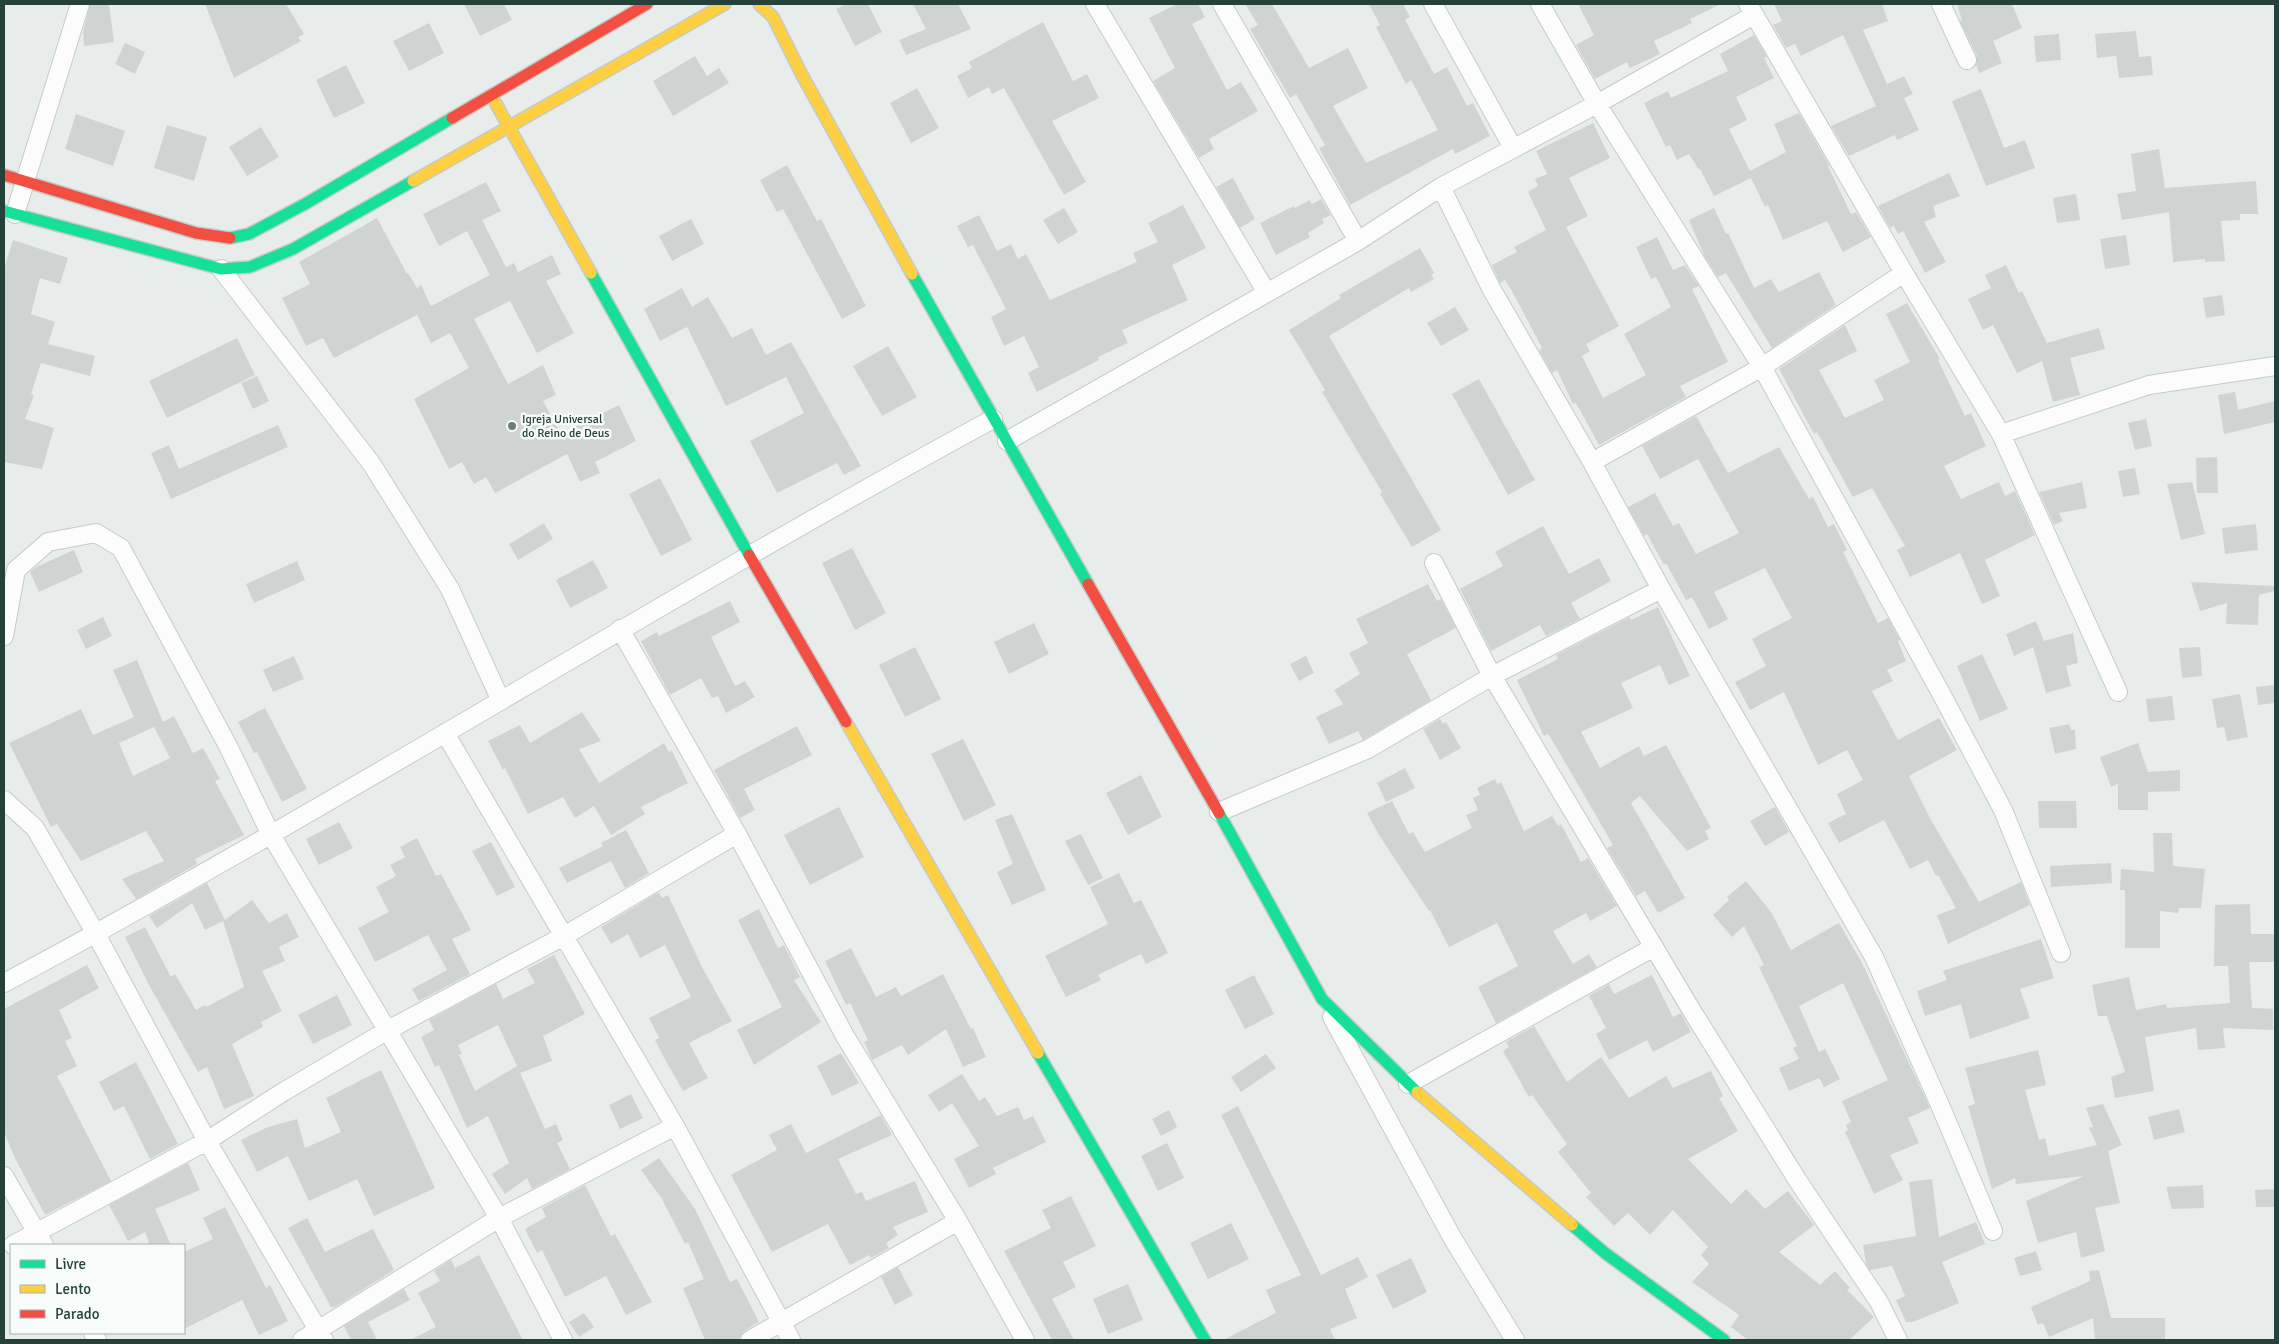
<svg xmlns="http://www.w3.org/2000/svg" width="2279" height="1344" font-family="Signika,sans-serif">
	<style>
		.building { fill: #cfd4d2; fill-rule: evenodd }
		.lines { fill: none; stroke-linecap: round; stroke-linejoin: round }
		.street-casing { stroke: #c5cac8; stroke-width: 20 }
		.fast-casing { stroke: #c3cbc8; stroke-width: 14 }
		.slow-casing { stroke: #c3cbc8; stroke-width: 14 }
		.jam-casing { stroke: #c3cbc8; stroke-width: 14 }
		.street { stroke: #fcfcfc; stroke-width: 18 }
		.fast { stroke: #16e098; stroke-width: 11 }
		.slow { stroke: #ffcf43; stroke-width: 11 }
		.jam { stroke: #f24e42; stroke-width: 11 }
		.poi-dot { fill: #697e78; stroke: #f7fbf9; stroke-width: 2 }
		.labels { text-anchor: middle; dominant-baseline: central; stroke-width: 5; stroke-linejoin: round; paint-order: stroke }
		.poi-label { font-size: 12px; fill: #24423a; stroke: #f7fbf9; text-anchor: start }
	</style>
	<rect width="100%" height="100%" fill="#e8edeb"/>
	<path class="building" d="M90,4H109L114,42L84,46L83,32Z
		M205,4H286L304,34L298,37L301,41L234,78Z
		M464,4H504L512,20L480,36Z
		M846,4H868L882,32L855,46L836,9Z
		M913,4H958L971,29L906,55L899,40L926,29Z
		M1177,4H1198L1205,17L1192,24L1227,90L1241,82L1258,111L1209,139L1214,149L1199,158L1153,81L1175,68L1149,18Z
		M1245,4H1272L1309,68L1348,48L1368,88L1333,106L1366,163L1438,130L1411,80L1406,84L1376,27L1380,25L1369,4H1403L1410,17L1405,20L1434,74L1447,67L1467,106L1473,103L1490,136L1455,154L1453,149L1350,205L1319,148L1325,145L1296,94L1290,98L1250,29L1258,25Z
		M1578,4H1721L1690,19L1692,23L1654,41L1660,54L1630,68L1627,62L1595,79L1576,45L1594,35Z
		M1774,4H1882L1888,21L1863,30L1887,84L1904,76L1913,94L1904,98L1919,130L1897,140L1895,135L1849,156L1831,126L1876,106L1843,35L1801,56L1795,44L1786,48L1773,25L1782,21Z
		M1957,4H2012L2022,28L1993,41L2002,63L1979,73L1976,65L1977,56L1960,21L1962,20Z
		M1043,22L1073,81L1087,74L1099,98L1052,121L1086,182L1064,195L1004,88L992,94L989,87L968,98L957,76L972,68L969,62Z
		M429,23L444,53L409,71L393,41Z
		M2136,31L2139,57L2151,56L2153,75L2119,78L2116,56L2097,58L2095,34Z
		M2059,34L2061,60L2036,62L2034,36Z
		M1754,35L1767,57L1764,58L1774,78L1736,97L1747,120L1729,129L1750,171L1786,152L1774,124L1799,113L1829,165L1828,166L1851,214L1856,212L1871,237L1843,252L1827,221L1783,240L1768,205L1765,207L1751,178L1714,196L1700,169L1699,170L1689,154L1677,160L1670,145L1666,147L1644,103L1668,91L1671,98L1728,71L1720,54Z
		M125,43L145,52L135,74L115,64Z
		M695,56L707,76L719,68L729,83L673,116L653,81Z
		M346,65L365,103L334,118L316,80Z
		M917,88L939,128L911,143L890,103Z
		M1981,89L2004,148L2025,140L2035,168L1986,186L1952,101Z
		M76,114L125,131L113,166L65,149Z
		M1593,123L1610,158L1569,178L1588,216L1566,227L1619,326L1586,344L1590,351L1582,356L1603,398L1646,375L1624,334L1671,307L1656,277L1651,279L1636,247L1657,237L1673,270L1685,265L1699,286L1692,289L1728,362L1680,386L1686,397L1599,445L1576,403L1573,404L1557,370L1552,373L1539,350L1542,348L1512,291L1505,280L1500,283L1492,265L1517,252L1514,247L1546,230L1528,192L1538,186L1535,179L1547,174L1536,151Z
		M167,125L207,137L194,181L154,168Z
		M261,127L279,157L247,176L229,147Z
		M2159,149L2165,188L2256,181L2258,214H2240V220L2221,221L2225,261L2205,262V259L2173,262L2169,212L2122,220L2117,194L2136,191L2131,154Z
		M787,165L817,221L821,219L866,306L842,319L783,209L777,212L760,180Z
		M1949,173L1960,196L1933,206L1936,217L1924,222L1946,262L1925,273L1903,231L1898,234L1894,226L1890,228L1878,206Z
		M1233,178L1255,219L1240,228L1216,187Z
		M486,182L501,211L482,220L506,267L514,263L518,272L552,255L561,274L546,281L574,333L537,353L510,301L474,319L508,384L543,365L556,395L543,401L561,434L619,405L636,441L595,462L600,473L580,482L567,454L495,493L486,477L474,484L462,462L449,469L414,399L469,368L450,333L431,343L417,315L334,358L323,338L306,346L282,298L310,284L299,262L377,218L407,274L408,273L417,288L421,285L431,306L490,275L467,231L439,246L423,214Z
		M2076,194L2080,220L2057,223L2053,198Z
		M1321,199L1331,215L1322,219L1324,223L1308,233L1310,237L1276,255L1260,223L1294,206L1295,208L1310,200L1312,204Z
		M1183,205L1206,248L1172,265L1188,300L1122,330L1128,343L1098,357L1099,360L1037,392L1028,373L1039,367L1024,336L1004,346L991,317L1006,309L973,245L968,247L957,226L979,215L997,251L1011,244L1018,259L1026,254L1050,300L1137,262L1133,253L1158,242L1148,223Z
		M1064,208L1078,232L1058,244L1043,220Z
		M1714,208L1726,234L1728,233L1754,288L1771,279L1779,292L1819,272L1836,305L1772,348L1726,273L1718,277L1704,255L1689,220Z
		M691,219L704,244L672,261L659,236Z
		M2126,235L2130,265L2105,269L2100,239Z
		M13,240L68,258L60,284L40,278L31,314L55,322L48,344L95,356L90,376L41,363L31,394L34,395L25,419L54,428L42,469L4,462V268Z
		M1420,248L1434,273L1431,275L1434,279L1411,292L1409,288L1329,336L1441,530L1412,547L1380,494L1382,492L1322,392L1325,390L1289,330L1341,298L1339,295Z
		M2006,265L2019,293L2022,291L2047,343L2099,328L2105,349L2070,358L2080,395L2053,402L2042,361L2017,373L1993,325L1983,330L1968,299L1991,288L1985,275Z
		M682,288L692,307L708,297L732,338L752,328L766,355L791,342L861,466L844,475L837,463L777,493L750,441L804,413L786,377L726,406L687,327L660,341L644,309Z
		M2222,295L2225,315L2206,318L2203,298Z
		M1907,303L1940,359L1938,360L1965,416L1971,413L1986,446L1944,466L1961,499L1999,482L2005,496L2015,491L2035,535L1985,560L2000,596L1982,604L1960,553L1910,577L1897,550L1905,546L1872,488L1853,497L1817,432L1814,434L1779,369L1845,325L1857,351L1819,370L1845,418L1884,400L1874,380L1910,362L1886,314Z
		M1455,307L1469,330L1441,346L1427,323Z
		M237,338L255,375L167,418L149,381Z
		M888,346L917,397L882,416L853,366Z
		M257,376L269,401L253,409L241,383Z
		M1479,379L1535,480L1508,495L1452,394Z
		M2235,392L2238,410L2275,401V422L2224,434L2218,395Z
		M1696,416L1728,473L1779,447L1809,499L1813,497L1828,527L1834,524L1847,550L1843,552L1878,623L1888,618L1900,640L1898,641L1906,661L1887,670L1893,681L1872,691L1898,740L1939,718L1957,750L1909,776L1931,820L1979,902L2021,882L2030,905L1948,944L1937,915L1956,908L1938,875L1936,876L1928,860L1910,869L1884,820L1839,843L1828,823L1846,814L1837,794L1863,780L1847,750L1818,765L1784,692L1750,710L1735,682L1766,666L1752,639L1792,618L1765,568L1714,592L1728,619L1709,629L1692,597L1686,600L1666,563L1664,565L1647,534L1644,536L1628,507L1655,493L1673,526L1679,523L1696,554L1739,533L1698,459L1660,479L1642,446Z
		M2146,419L2152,446L2135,450L2128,423Z
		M278,425L288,447L171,499L151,453L169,445L179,469Z
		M2217,457L2218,493H2197L2196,458Z
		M2135,468L2140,494L2123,497L2118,471Z
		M660,478L692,540L661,556L629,494Z
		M2082,482L2087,508L2059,513L2063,521L2054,525L2039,492Z
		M2192,482L2205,534L2181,540L2167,484Z
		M544,523L553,539L518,560L509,544Z
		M2256,524L2258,550L2225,554L2222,528Z
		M1543,526L1569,574L1599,558L1611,581L1571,603L1580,619L1546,636L1540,625L1491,651L1460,589L1503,566L1495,552Z
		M852,548L886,613L855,630L822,563Z
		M74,550L83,572L39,592L30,572L36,567Z
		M593,560L608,588L570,608L556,580Z
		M297,561L305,580L254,603L246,584Z
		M2191,582L2275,586V591L2259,595L2258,625L2226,624L2227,603L2200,611Z
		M1428,584L1437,601L1441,599L1456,628L1407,654L1431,700L1363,740L1358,731L1329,744L1316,717L1343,704L1334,690L1360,674L1349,653L1368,643L1356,619Z
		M730,601L740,622L711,637L735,686L745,681L755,697L726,713L718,696L712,698L701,678L670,695L641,641L657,632L659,636Z
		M1658,607L1690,676L1669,685L1660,665L1621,683L1633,708L1581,732L1600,768L1639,746L1644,756L1666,745L1711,828L1705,831L1709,839L1687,851L1640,796L1631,803L1685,898L1658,913L1645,891L1636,896L1607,848L1613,845L1555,745L1548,734L1544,736L1517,680L1558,659L1556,655L1630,617L1631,620Z
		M103,617L112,636L86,649L77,630Z
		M2036,621L2044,641L2073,633L2078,663L2066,666L2071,686L2046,693L2033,647L2014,656L2006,634Z
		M1034,623L1049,654L1009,674L994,642Z
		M915,647L941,699L905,717L879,665Z
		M2200,647L2202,676L2182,678L2179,648Z
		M1982,654L2008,709L1980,721L1957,666Z
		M294,656L304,679L273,692L263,670Z
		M1306,656L1314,673L1299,681L1290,664Z
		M137,660L163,722L174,716L193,753L203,748L220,779L215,781L244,835L195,859L197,864L136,899L122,879L164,861L146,831L81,861L57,824L51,827L9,743L81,709L93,735L134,717L113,670ZM154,727L170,758L133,776L119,743Z
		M2275,685V703L2258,705L2256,687Z
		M2240,694L2248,737L2227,741L2224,727L2217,728L2212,699Z
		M2172,696L2175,720L2149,722L2146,699Z
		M265,708L307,789L282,802L257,752L254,753L238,722Z
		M582,712L601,741L579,749L599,783L664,743L669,752L672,751L688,783L641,807L645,814L611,835L594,806L575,818L563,797L528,814L505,768L503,770L488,741L520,725L530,743Z
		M1440,719L1443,724L1446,722L1461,748L1440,760L1423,729Z
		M2069,724L2071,730H2075L2076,749L2055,754L2049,728Z
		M797,726L812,755L744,789L755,810L740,818L714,770Z
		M963,739L996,805L964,821L931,754Z
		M2138,743L2148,772L2180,770V791L2148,792V810H2118V784L2111,787L2100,757Z
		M1405,768L1415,788L1386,802L1377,783Z
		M1141,775L1162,817L1128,835L1106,793Z
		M1495,779L1497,784L1501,782L1524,831L1552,816L1558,826L1561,824L1581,862L1588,858L1617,906L1590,921L1586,913L1553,931L1573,964L1589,954L1597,967L1496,1023L1478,987L1518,966L1497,923L1449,947L1430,910L1429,911L1379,835L1367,813L1392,801L1409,834L1413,832L1425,852L1472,828L1466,815L1478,810L1473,798L1480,795L1477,788Z
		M2038,801H2076L2077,828H2039Z
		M839,807L864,857L810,885L784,835Z
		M1775,807L1789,832L1765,846L1750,821Z
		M1012,814L1046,890L1012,905L997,872L1013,864L995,820Z
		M339,822L353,848L319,865L306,839Z
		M626,830L649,873L625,888L611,861L567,883L559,868L603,846L601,843Z
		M2153,833H2172L2173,866L2205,869L2201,908H2179L2178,913L2160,911V948H2125V890H2120L2121,869L2154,872Z
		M1081,834L1103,878L1088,885L1065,841Z
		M417,838L436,876L441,874L471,930L452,939L470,974L419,1001L412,989L447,970L428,935L375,962L358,928L389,912L376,887L396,876L390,865L405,857L400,847Z
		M491,842L515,887L497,896L472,851Z
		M2111,863L2112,883L2051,887L2050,866Z
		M1119,873L1134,903L1141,900L1168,953L1146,964L1141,954L1098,975L1101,980L1066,997L1045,956L1108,924L1090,887Z
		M1746,881L1771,912L1791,950L1839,923L1862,963L1930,1108L1908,1118L1919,1143L1890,1155L1903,1180L1874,1194L1845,1132L1848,1130L1846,1125L1851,1122L1842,1101L1888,1080L1843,983L1799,1006L1819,1052L1825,1049L1840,1079L1824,1087L1819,1078L1789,1091L1779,1068L1799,1059L1793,1048L1797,1046L1759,967L1764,965L1744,926L1732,937L1713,915L1729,900L1727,897Z
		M207,883L225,920L252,900L269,923L287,913L299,937L279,947L285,961L262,971L282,1011L261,1022L263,1027L232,1044L254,1096L224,1109L207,1067L198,1072L149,985L125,937L145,927L171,977L175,974L196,1010L205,1005L206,1007L244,987L223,921L205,930L192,903L157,928L149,916Z
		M659,892L662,898L668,895L703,969L732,1021L689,1043L708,1078L683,1091L663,1056L655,1040L659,1038L649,1018L691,997L665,945L640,958L628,934L611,944L601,927Z
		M2250,904L2251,934H2275V962H2249L2252,1008L2273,1009V1030L2223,1028L2225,1048L2198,1050L2196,1028L2145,1037L2154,1091L2115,1098L2111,1077L2125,1072L2107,1016H2098L2092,985L2129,977L2136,1010L2166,1004L2167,1008L2230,1003L2228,966H2214L2215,905Z
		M759,909L778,948L784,945L800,977L794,980L821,1022L754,1065L737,1030L782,1007L738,920Z
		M2041,939L2054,978L2020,989L2030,1018L1970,1039L1961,1004L1925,1016L1917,991L1947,980L1943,971Z
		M851,948L876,997L896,987L901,996L943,974L971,1029L973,1028L986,1057L963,1067L946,1029L908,1055L902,1045L872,1060L864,1042L868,1040L850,1003L846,1005L825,961Z
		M554,955L585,1014L543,1036L552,1061L520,1073L517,1066L545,1129L556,1124L563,1140L557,1143L570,1169L532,1189L527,1178L505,1194L492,1174L509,1163L488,1116L467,1128L439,1065L435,1067L421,1037L434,1030L429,1020L496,984L503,999L535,983L527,969ZM498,1025L517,1066L475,1091L459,1055L462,1054L458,1045Z
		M87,965L99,988L59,1010L72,1038L65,1041L77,1066L57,1076L111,1181L45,1215L15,1158L4,1132V1009Z
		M1254,975L1274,1014L1245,1029L1225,990Z
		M1652,975L1673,1017L1681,1013L1691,1032L1653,1052L1647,1040L1609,1060L1596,1034L1606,1028L1589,996L1609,984L1614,994Z
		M337,995L352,1025L313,1044L298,1015Z
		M1534,1026L1567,1082L1601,1057L1629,1098L1666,1076L1673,1088L1711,1071L1723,1096L1719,1098L1738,1131L1688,1159L1731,1204L1746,1189L1765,1209L1788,1191L1814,1225L1779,1252L1820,1285L1835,1271L1850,1288L1847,1290L1874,1317L1849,1340H1748L1731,1327L1739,1315L1692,1282L1709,1264L1701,1255L1708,1247L1673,1210L1650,1235L1628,1213L1614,1226L1586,1197L1591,1193L1558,1152L1567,1144L1532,1095L1529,1097L1503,1051L1509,1047L1506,1042Z
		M2038,1050L2046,1085L2025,1090L2039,1140L2045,1138L2049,1156L2097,1145L2089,1128L2093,1127L2086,1108L2103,1104L2122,1145L2108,1151L2120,1203L2095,1208L2105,1251L2081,1258L2076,1232L2038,1243L2026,1201L2084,1176L2016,1184L2015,1178L1992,1189L1968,1106L1975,1104L1965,1068Z
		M841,1053L859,1083L832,1096L817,1066Z
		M1266,1054L1276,1068L1241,1092L1231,1077Z
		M136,1062L178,1144L150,1159L124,1106L114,1111L99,1082Z
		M381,1070L435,1188L374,1216L357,1179L309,1201L288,1156L257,1172L241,1140L268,1127L297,1119L305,1148L341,1132L326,1098Z
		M962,1074L979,1101L985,1097L997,1116L1018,1107L1024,1120L1033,1116L1046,1142L993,1168L996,1174L969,1188L954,1159L979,1146L952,1103L939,1112L928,1095Z
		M631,1094L643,1118L620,1129L609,1105Z
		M1238,1106L1321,1275L1358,1257L1368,1277L1345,1289L1357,1318L1330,1329L1335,1340H1223L1276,1313L1266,1290L1301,1275L1221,1115Z
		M2179,1109L2185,1132L2154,1140L2148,1117Z
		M1169,1110L1177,1127L1161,1136L1152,1119Z
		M881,1115L892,1135L838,1159L856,1194L862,1192L866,1201L915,1181L928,1212L893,1227L898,1235L886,1243L889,1248L871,1258L869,1255L850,1265L828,1224L772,1252L731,1175L777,1150L769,1135L791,1124L806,1153Z
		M1167,1143L1184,1178L1158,1191L1141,1156Z
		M659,1158L695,1209L730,1282L737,1279L759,1322L744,1331L739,1340H705L683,1288L704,1279L688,1242L685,1244L662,1199L641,1170Z
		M188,1163L200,1190L155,1209L171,1245H150L145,1232L128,1241L109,1205Z
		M1932,1179L1939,1237L1976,1222L1985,1244L1942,1262L1959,1303L1913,1322H1906L1896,1300L1905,1296L1892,1266L1870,1270L1866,1264L1863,1245L1916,1236L1909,1182Z
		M585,1185L611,1236L615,1234L652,1302L626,1315L606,1276L565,1297L542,1250L537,1253L525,1229L546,1217L542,1208Z
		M2203,1185L2204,1208L2172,1209L2166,1187Z
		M2275,1189V1207H2256L2255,1190Z
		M1071,1196L1096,1246L1063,1262L1076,1287L1052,1299L1074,1340H1052L1004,1251L1051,1228L1042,1210Z
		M225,1207L266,1288L270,1285L288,1321L259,1335L242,1300L184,1329V1252L213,1239L203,1218Z
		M307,1218L325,1252L373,1229L394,1270L335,1307H331L288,1228Z
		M1231,1223L1249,1259L1208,1279L1190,1243Z
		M2036,1251L2042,1270L2020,1276L2014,1258Z
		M479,1255L523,1340H410L436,1327L418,1293L440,1281L434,1271L451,1260L455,1268Z
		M1411,1258L1427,1292L1393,1309L1376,1275Z
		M898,1267L913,1295L895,1305L881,1277Z
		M2099,1270L2111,1318H2165V1340H2095L2093,1318L2049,1337L2043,1323L2038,1325L2031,1307L2090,1281L2089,1271Z
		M1128,1284L1143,1320L1108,1334L1093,1299Z
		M404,1289L410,1300L368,1322L377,1340H351L344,1326Z
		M584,1313L594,1327L579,1337L569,1322Z"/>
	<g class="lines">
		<g class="street-casing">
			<path id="street" d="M1095,4L1267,293
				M1222,4L1358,241
				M1433,4L1513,148
				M1540,4L1597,104L1762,367L1943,697L2003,810L2061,953
				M1748,4L1904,273L2001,434L2118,692
				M1941,4L1967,60
				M1441,187L1492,290L1592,462L1661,589L1874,957L1940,1105L1993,1231
				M15,214L80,4
				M221,269L371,463L450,589L501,701
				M2001,434L2149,385L2275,366
				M1007,441L1358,241L1441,187L1597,104L1754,15
				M1592,462L1762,367L1904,273
				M1434,563L1492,676L1692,1011L1798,1181L1879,1302L1898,1340
				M620,629L737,834L845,1036L958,1221L1025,1340
				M4,636L16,570L48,542L96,533L121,548L228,746L271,835L499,1218L563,1340
				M445,733L675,1126L791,1340
				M4,800L35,828L96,934L207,1141L324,1340
				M1219,812L1368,749L1492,676L1661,589
				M4,983C339,804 659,600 993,419
				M1332,1017L1453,1239L1515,1340
				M1408,1084L1654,947
				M4,1176L44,1245
				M13,1245L207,1141L283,1092L388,1030L564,936L737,834
				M93,1333L97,1340
				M302,1340L499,1218L675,1126
				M750,1340L958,1221"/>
		</g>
		<g class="fast-casing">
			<path id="fast" d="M4,211L221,269L250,267L293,249L413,181
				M230,238L249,234L305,204L452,118
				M591,273L749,555
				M912,274L1088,584
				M1219,813L1322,999L1417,1092
				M1038,1053L1205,1340
				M1572,1225L1605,1253L1724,1340"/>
		</g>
		<g class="slow-casing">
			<path id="slow" d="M759,4L773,17L802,75L912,274
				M491,95L591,273
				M413,181L725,4
				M846,722L1038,1053
				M1417,1092L1572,1225"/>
		</g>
		<g class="jam-casing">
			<path id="jam" d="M452,118L647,4
				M4,175L196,233L230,238
				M749,555L846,722
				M1088,584L1219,813"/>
		</g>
		<use href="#street" class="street"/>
		<use href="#fast" class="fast"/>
		<use href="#slow" class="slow"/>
		<use href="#jam" class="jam"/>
	</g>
	<circle class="poi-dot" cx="512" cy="426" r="5"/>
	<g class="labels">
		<g class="poi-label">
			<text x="522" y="419">Igreja Universal<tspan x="522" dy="14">do Reino de Deus</tspan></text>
		</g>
	</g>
	<rect width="2279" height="1344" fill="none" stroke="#24423a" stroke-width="10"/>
	<rect x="10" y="1244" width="175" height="90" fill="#f7fbf9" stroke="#a3b1ad"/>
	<rect x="20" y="1260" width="25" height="8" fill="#16e098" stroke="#a3b1ad"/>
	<text x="55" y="1269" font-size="15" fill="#24423a">Livre</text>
	<rect x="20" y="1285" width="25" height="8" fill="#ffcf43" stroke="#a3b1ad"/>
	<text x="55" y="1294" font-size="15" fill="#24423a">Lento</text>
	<rect x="20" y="1310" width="25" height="8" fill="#f24e42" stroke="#a3b1ad"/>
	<text x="55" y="1319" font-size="15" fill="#24423a">Parado</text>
</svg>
